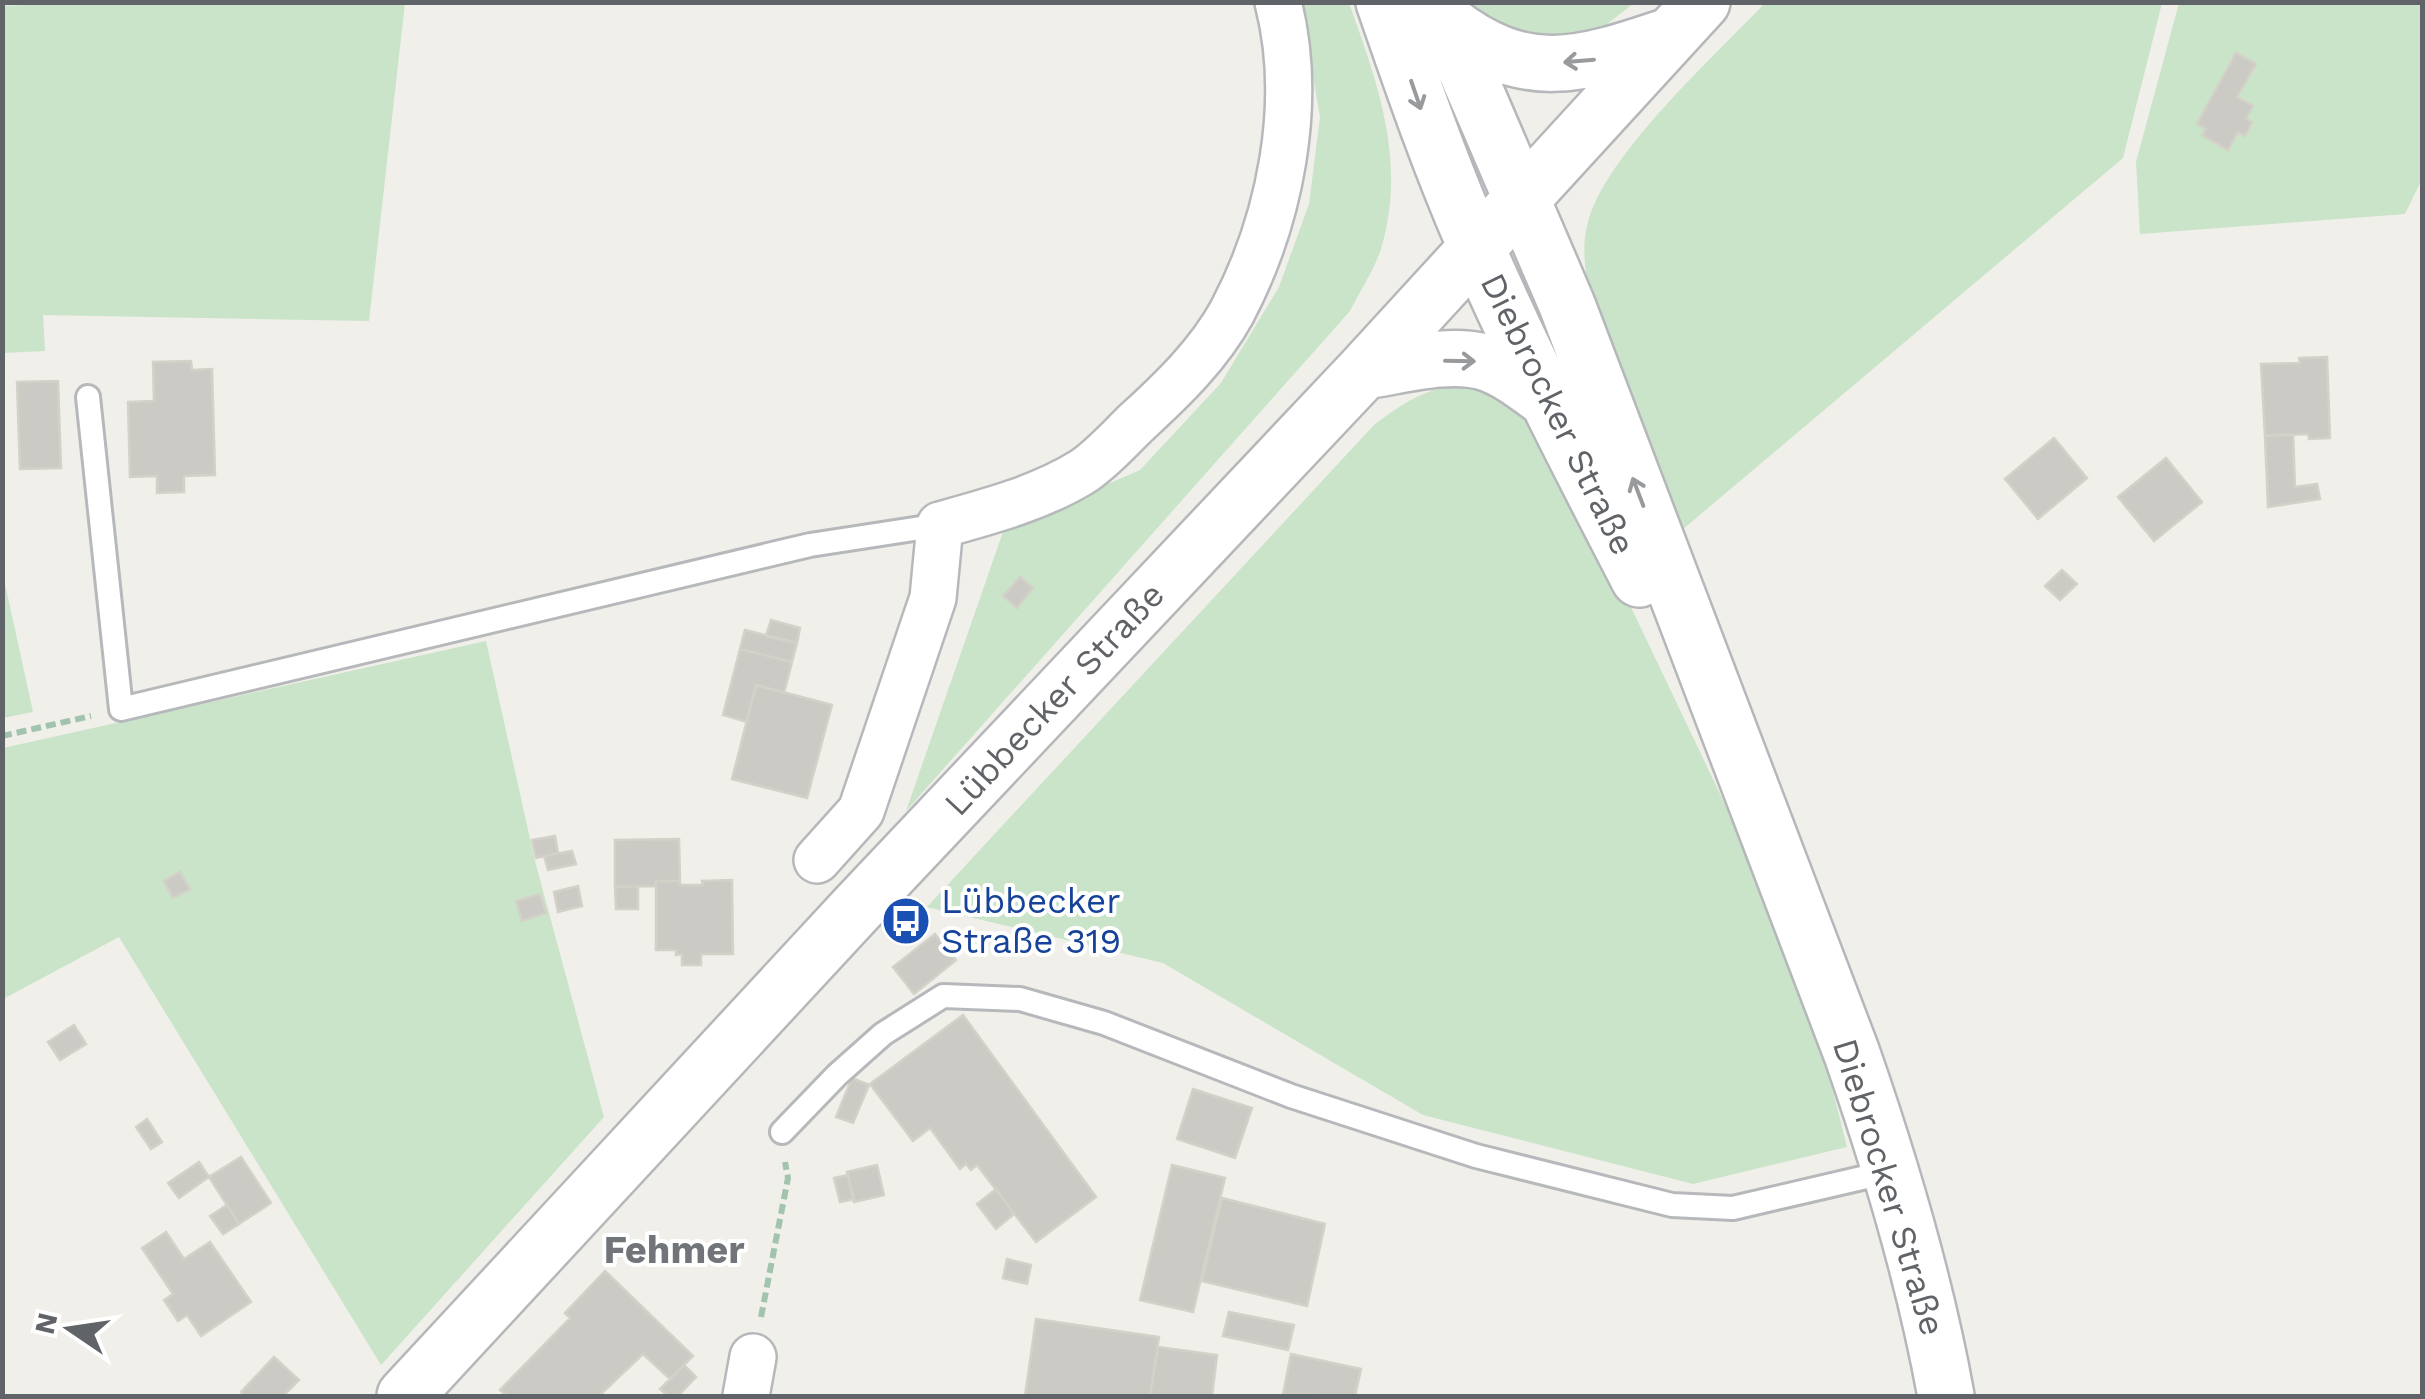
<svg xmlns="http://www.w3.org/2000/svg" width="2425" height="1399" font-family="'Work Sans',sans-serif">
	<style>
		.green { fill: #c9e4c9 }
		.building { fill: #cccac5; stroke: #d4d1c8; stroke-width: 2.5 }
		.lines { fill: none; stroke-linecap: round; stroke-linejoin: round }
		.lane-casing { stroke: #b6b8bb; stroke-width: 28 }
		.street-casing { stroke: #b6b8bb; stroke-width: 50 }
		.secondary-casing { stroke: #b5b7bb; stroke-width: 60 }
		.path { stroke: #a2c4ae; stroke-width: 6; stroke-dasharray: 10 5; stroke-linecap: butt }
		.lane { stroke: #fff; stroke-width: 22 }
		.street { stroke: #fff; stroke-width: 45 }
		.secondary { stroke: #fff; stroke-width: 55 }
		.oneway { stroke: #989a9c }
		.labels { text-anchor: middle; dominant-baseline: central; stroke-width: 8; stroke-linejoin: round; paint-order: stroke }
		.street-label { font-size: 35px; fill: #606367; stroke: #fff }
		.transit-label { font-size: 35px; fill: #164399; stroke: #fff; text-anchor: start }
		.neighbourhood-label { font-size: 38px; font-weight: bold; fill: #717579; stroke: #fff }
	</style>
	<rect width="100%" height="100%" fill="#f0efe9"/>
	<path class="green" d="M77,2L405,3L369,321L43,315L45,351L3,353V6Z
		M1300,3H1349C1378,84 1407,162 1381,249C1374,270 1360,291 1350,311L906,811L1004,529L1140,470L1221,383L1279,287L1309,204L1320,117Z
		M1468,3H1634L1602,28L1558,43L1482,20Z
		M1765,3H2162L2123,158L1676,535L1591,306C1587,279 1580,249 1588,222C1606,154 1715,56 1765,3Z
		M2179,3H2422V179L2405,214L2140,234L2136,162Z
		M1462,385L1491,390L1540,429L1576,492L1742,840L1828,1071L1847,1147L1693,1184L1423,1115L1163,963L927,907L1374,425C1403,403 1425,388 1462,385Z
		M2,570L33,712L3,718H2Z
		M486,641L535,861L604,1117L381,1365L119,937L3,999V748Z"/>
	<path class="building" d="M2236,53L2256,64L2237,97L2253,106L2246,119L2252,122L2245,136L2238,132L2228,150L2202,135L2206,129L2197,124Z
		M2327,357L2330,438L2309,439L2308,434L2265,436L2261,364L2300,363L2299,358Z
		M191,361L192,370L212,369L215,475L184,476V492L157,493V476L130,477L128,402L154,401L153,362Z
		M58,381L61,468L20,469L17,382Z
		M2293,434L2295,487L2317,484L2320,499L2268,507L2265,436Z
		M2054,438L2087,478L2038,519L2005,479Z
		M2166,458L2202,502L2154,541L2118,497Z
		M2062,570L2077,584L2060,600L2045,586Z
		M1020,577L1033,588L1017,608L1003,596Z
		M771,620L800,628L797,643L766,636Z
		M745,630L797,643L792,662L740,649Z
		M740,649L792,662L784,693L756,685L747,722L723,715Z
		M756,685L832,705L807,798L732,779Z
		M555,836L558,853L536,858L532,840Z
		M679,839L680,881H656V886L615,887V840Z
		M572,851L576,864L548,870L544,856Z
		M180,872L190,889L173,898L164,881Z
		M732,880L733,954H701V965H682V954L676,955V950H656V881H680V885H703L702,881Z
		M578,886L582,906L558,912L554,892Z
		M615,887H638V909H616Z
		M540,894L546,913L522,921L516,901Z
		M935,934L956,960L914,994L893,967Z
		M963,1015L1096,1197L1036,1242L977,1165L971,1170L966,1164L960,1169L930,1128L913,1141L870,1084Z
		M74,1025L86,1044L60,1060L48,1042Z
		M852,1078L869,1085L853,1123L836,1117Z
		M1193,1089L1252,1108L1235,1158L1177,1139Z
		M147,1119L162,1142L151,1149L136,1127Z
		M241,1157L271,1203L239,1224L209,1177Z
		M199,1162L209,1177L179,1198L168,1183Z
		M877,1165L884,1195L854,1202L847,1172Z
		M1172,1165L1225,1178L1193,1312L1140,1300Z
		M848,1175L854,1199L840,1202L834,1178Z
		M996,1189L1014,1214L996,1229L977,1204Z
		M1222,1198L1325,1224L1307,1306L1202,1281Z
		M227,1205L239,1224L223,1234L210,1216Z
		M166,1232L184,1259L210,1242L251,1302L201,1336L187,1315L178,1321L164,1300L173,1294L142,1248Z
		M1007,1259L1031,1265L1027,1284L1003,1278Z
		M605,1271L693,1356L670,1379L643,1354L599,1396H507L500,1390L570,1318L565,1313Z
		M1229,1312L1294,1325L1288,1350L1223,1336Z
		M1036,1319L1159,1337L1150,1396H1025Z
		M1158,1347L1217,1355L1212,1396H1150Z
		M1291,1354L1361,1369L1355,1396L1283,1394Z
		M274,1357L299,1380L283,1396H245L241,1392Z
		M684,1365L696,1377L678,1396H668L660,1389Z"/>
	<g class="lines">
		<g class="lane-casing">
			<path id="lane" d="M88,397L121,709L810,545L940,525
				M782,1132L837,1075L883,1034L943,996L1020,999L1104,1023L1291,1096L1476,1156L1672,1205L1733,1208L1892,1171"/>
		</g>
		<g class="street-casing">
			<path id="street" d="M817,860L861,811L933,598L940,525C987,512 1040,498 1082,472C1102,459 1121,437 1138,421C1173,389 1209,354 1232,312C1280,221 1304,103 1278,2
				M746,1396L753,1357"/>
		</g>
		<g class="secondary-casing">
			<path id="secondary" d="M1384,2C1413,86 1442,170 1478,251C1527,363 1583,471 1639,579
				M1437,2L1567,305L1852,1054C1891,1166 1925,1280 1946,1396
				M1445,21C1525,84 1580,66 1669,36
				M1364,371C1400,366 1448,352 1484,362C1507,369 1527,385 1546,399
				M405,1396L857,908L1364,371L1702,2"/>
		</g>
		<path class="path" d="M2,736L91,716
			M761,1317L788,1178L785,1162"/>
		<use href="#lane" class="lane"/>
		<use href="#street" class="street"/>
		<use href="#secondary" class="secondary"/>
	</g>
	<defs><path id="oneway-shaft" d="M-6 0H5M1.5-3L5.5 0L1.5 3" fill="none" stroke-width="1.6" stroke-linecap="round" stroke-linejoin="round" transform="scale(2.5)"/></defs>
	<g class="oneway">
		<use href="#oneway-shaft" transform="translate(1579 61) rotate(175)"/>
		<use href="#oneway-shaft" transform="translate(1416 95) rotate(71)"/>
		<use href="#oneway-shaft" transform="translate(1460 361) rotate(1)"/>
		<use href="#oneway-shaft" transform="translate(1638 492) rotate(-111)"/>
	</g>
	<defs>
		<g id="bus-disc" transform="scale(2.5)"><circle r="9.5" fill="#1a4fb4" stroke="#fff"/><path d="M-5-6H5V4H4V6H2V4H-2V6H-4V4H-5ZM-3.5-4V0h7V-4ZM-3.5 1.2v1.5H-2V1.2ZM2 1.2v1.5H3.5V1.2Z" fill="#fff"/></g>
	</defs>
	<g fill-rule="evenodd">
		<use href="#bus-disc" x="906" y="921"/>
	</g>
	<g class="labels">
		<g class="street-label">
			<text transform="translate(1558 414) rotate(64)">Diebrocker Straße</text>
			<text transform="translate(1054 699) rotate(-47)">Lübbecker Straße</text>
			<text transform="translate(1889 1187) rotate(73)">Diebrocker Straße</text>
		</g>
		<g class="transit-label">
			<text x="941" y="901">Lübbecker<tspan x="941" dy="40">Straße 319</tspan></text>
		</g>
		<g class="neighbourhood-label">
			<text x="674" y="1250">Fehmer</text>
		</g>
	</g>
	<rect width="2425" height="1399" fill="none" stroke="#606367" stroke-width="10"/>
	<g transform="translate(70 1329) rotate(283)" stroke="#ffffff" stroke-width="8" paint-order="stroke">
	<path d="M0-8L18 38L0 25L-18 38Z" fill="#606367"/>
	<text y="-15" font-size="28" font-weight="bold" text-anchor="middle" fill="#606367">N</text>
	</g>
</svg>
